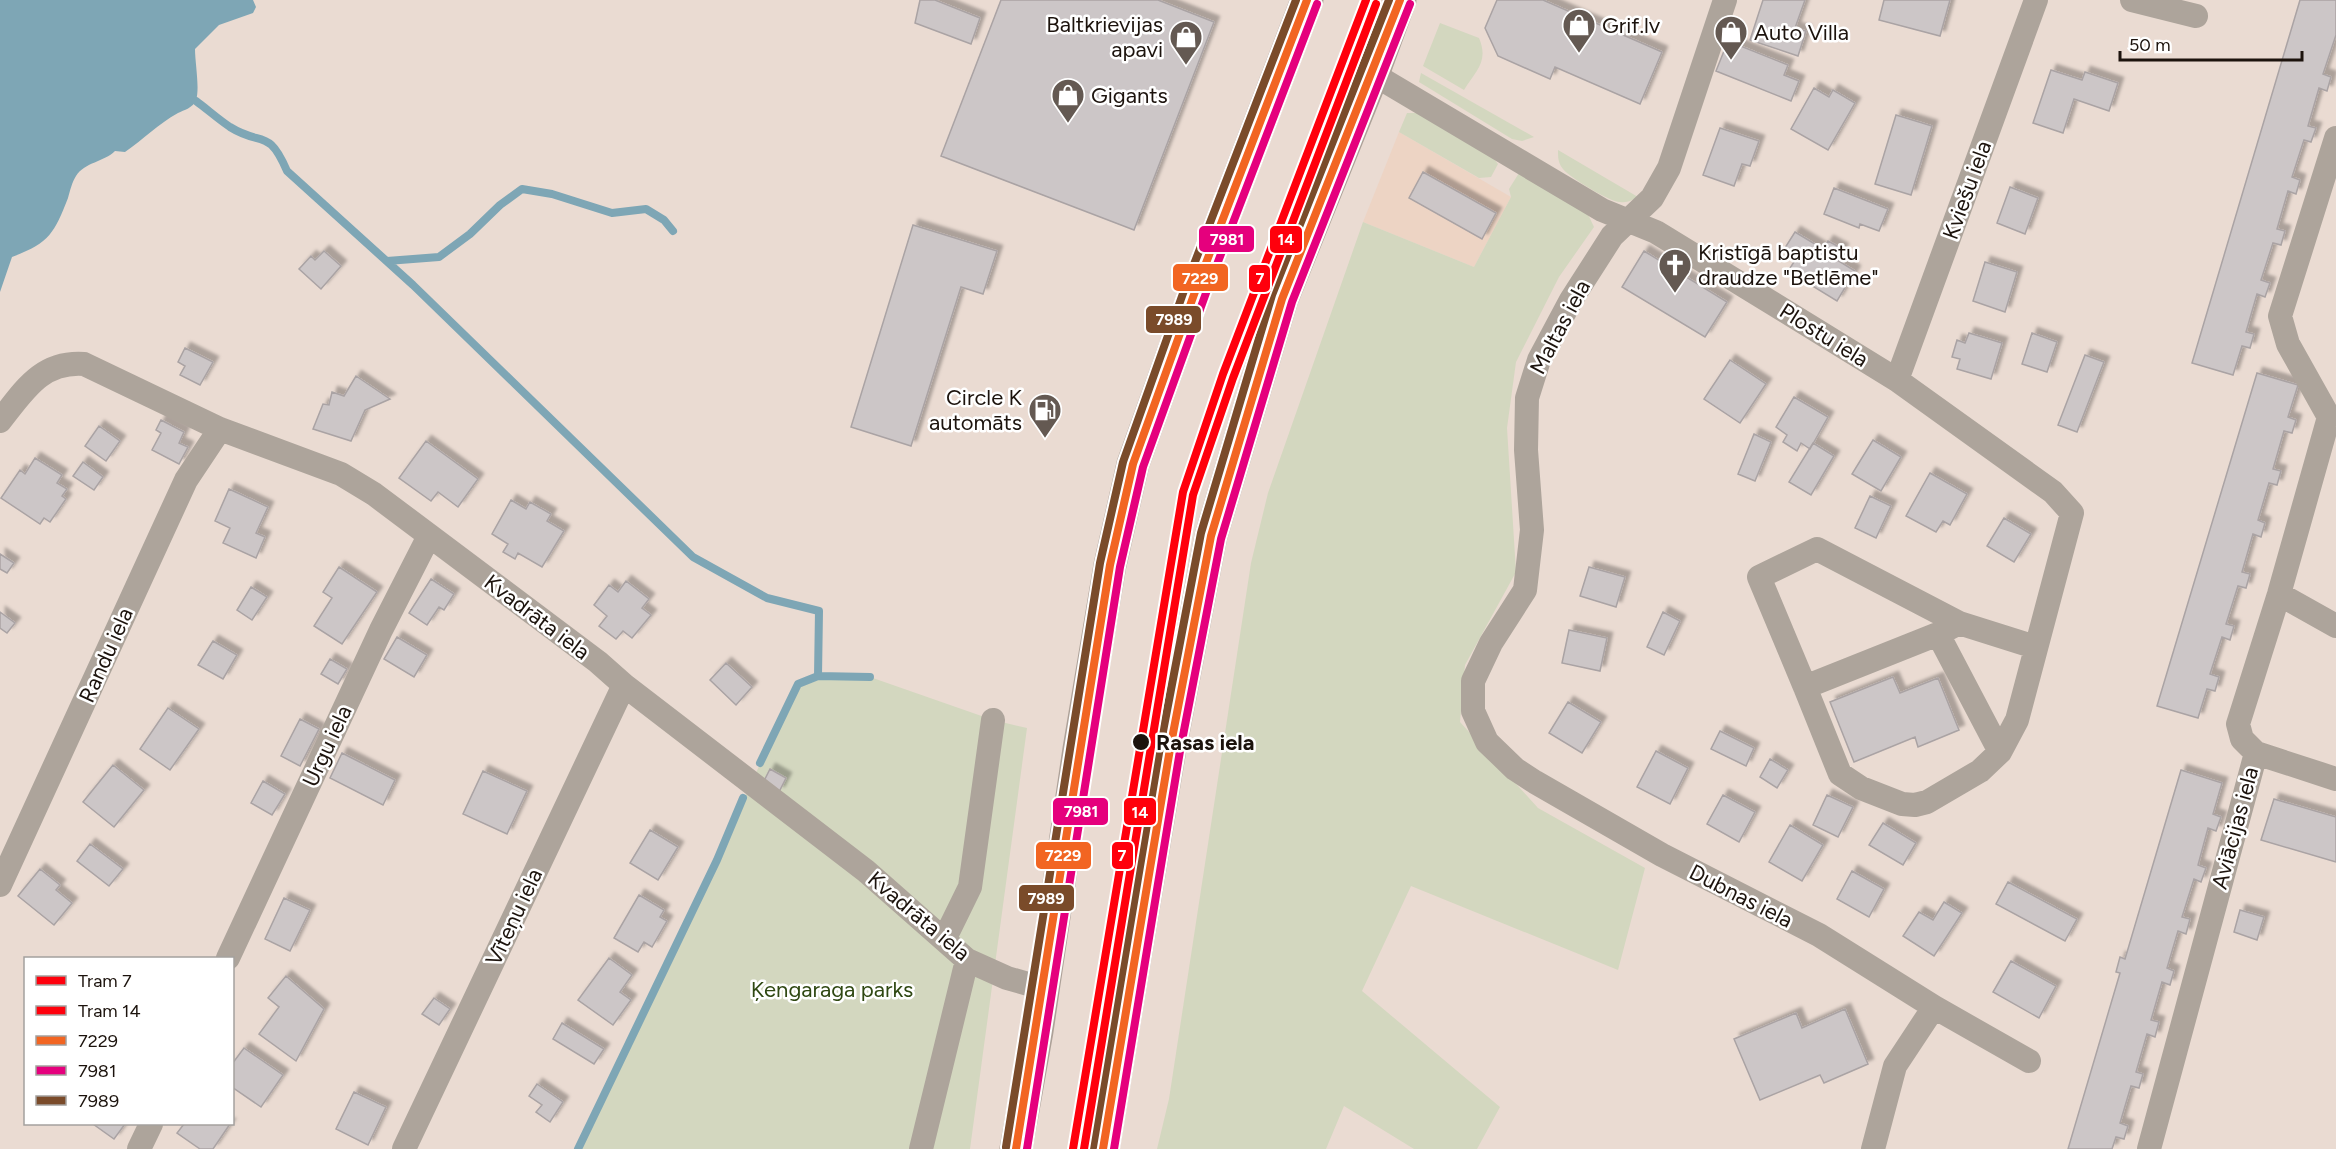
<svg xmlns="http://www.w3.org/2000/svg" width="2336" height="1149" font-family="Figtree,sans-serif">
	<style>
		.built { fill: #edd4c4 }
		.green { fill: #d3d7bf }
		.water { fill: #7ea6b5 }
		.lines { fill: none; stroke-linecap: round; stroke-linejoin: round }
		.stream { stroke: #7ea6b5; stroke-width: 8 }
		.building { fill: #ccc6c7; stroke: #aaa3a4; stroke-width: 1.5; filter: url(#shadow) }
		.minor { stroke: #ada49b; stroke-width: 24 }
		.highway { stroke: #ada198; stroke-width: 33 }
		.bus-1-casing { stroke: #fff; stroke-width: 12 }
		.bus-2-casing { stroke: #fff; stroke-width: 12 }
		.bus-3-casing { stroke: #fff; stroke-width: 12 }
		.bus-1 { stroke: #f26522; stroke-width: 8 }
		.bus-2 { stroke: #e5007d; stroke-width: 8 }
		.bus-3 { stroke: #7a4b2a; stroke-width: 8 }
		.tram-1-casing { stroke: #fff; stroke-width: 12 }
		.tram-2-casing { stroke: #fff; stroke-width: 12 }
		.tram-1 { stroke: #ff000c; stroke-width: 8 }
		.tram-2 { stroke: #ff000c; stroke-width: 8 }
		.stop-dot { fill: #1c130d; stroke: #fff; stroke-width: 2 }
		.labels { text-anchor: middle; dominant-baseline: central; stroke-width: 5; stroke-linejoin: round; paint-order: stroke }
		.poi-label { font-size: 22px; fill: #1c130d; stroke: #fff; text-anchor: start }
		.street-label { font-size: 22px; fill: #1c130d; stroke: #fff }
		.stop-label { font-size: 22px; font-weight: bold; fill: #1c130d; stroke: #fff; text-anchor: start }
		.park-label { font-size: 22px; fill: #2f4812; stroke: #fff }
		.line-badge { stroke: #fff; stroke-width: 2 }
		.badge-label { font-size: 16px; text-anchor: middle; font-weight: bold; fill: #fff }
	</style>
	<defs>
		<filter id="shadow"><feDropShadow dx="5.5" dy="-5.5" stdDeviation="1.5" flood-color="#0004"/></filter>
	</defs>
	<rect width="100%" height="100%" fill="#eadbd2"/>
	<path class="built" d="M1399,132L1511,197L1474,267L1363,222Z"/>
	<path class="green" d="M1440,23L1479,38C1489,62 1476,70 1464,90L1423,66Z
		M1421,73L1534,137L1522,141L1512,139L1419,82Z
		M1407,113H1417L1491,155L1498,164L1491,177L1479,178L1399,132Z
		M1558,150L1638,197C1632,200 1628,203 1620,202C1610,202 1569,177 1563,169C1558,163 1558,157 1558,150Z
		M1519,173L1586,210L1594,227L1559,277L1516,362L1507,428L1516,572L1465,665L1460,722L1538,808L1645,868L1618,970L1411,886L1362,991L1500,1107L1477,1149H1414L1344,1106L1326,1149H1157L1169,1099L1251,563L1268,493L1363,222L1474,267L1511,197L1509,189Z
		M818,676L870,677L993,720L1027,728L970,1149H578L798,684Z"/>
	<path class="water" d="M0,0H253L256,7L253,13L219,25L195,49C195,63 200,89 196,100C193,108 184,110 178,113C158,124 144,139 125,152L115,151C104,162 85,162 76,176C72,182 70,191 68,198C54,234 49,243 12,257L0,292Z"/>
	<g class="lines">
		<path class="stream" d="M196,101C207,109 218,119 230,127C262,147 268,127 287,171L413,285L693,557L767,598L819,611L818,676L870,677
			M387,261L439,257L470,234L500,205L522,189L552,194L612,213L646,209L664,220L673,231
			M760,763L798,684L818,676
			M578,1149L717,860L743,798"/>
	</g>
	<path class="building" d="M920,0H935L980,18L971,44L915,23Z
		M1001,0H1158L1214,22L1134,230L941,156Z
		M1497,0H1543L1662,52L1640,104L1555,67L1550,79L1498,56L1485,28Z
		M1763,0H1805L1795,28L1806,31L1798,56L1750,40Z
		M1884,0H1950L1940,36L1879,20Z
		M2300,0H2336V35L2323,74L2331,77L2327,91L2319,88L2308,126L2316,128L2311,142L2304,140L2292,177L2300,180L2296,194L2288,191L2277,229L2285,231L2281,245L2273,243L2261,280L2270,283L2265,297L2257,294L2246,332L2254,334L2250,348L2242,346L2233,375L2192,363Z
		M1728,41L1788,65L1784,75L1799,81L1791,101L1716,71Z
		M2051,70L2082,80L2085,72L2118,83L2109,111L2074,99L2063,133L2033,123Z
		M1814,88L1829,97L1833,90L1855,103L1828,150L1791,129Z
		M1896,115L1932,126L1911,195L1875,184Z
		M1720,128L1759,141L1750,166L1742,164L1734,186L1703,175Z
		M1423,172L1496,213L1482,239L1409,198Z
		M2010,187L2038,198L2025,234L1997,223Z
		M1834,188L1888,209L1879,231L1860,224L1859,228L1824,214Z
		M913,225L997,251L983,294L961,287L911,446L851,427Z
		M1795,232L1823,249L1828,241L1843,249L1837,260L1855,271L1837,301L1788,271L1796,259L1783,251Z
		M324,251L341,266L321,289L299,269L311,256L315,260Z
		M1644,251L1727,302L1705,337L1622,287Z
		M1985,262L2017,272L2005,312L1973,301Z
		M1969,333L2002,343L1991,379L1957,369L1960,359L1952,357L1957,340L1965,343Z
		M2032,333L2057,342L2047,372L2022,364Z
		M185,348L213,362L200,385L180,375L185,366L178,362Z
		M2085,355L2104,362L2077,432L2058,425Z
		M1730,360L1766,384L1740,423L1704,399Z
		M2257,373L2298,385L2288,417L2296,420L2292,433L2284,431L2273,469L2281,471L2277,485L2269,483L2258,520L2265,523L2261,537L2253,534L2242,572L2250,574L2246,588L2238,586L2226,624L2234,626L2230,640L2222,637L2210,674L2219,677L2215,691L2207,689L2198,718L2157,706Z
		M356,376L390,399L365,410L351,441L313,429L323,404L329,405L332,392L344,396Z
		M1794,397L1828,417L1810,449L1801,443L1797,451L1783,442L1787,435L1776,427Z
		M161,420L184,432L179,443L188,447L179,464L152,450L161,433L156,430Z
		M99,426L120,441L106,461L85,446Z
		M1754,434L1771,442L1755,481L1738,474Z
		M1873,440L1901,457L1881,491L1852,474Z
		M426,441L478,479L458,507L438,492L431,501L399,478Z
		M1813,443L1834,456L1811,495L1789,482Z
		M35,458L62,475L57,483L67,489L62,496L66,499L50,522L44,518L40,524L1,498L20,470L25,474Z
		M83,462L103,477L94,490L73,476Z
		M1930,473L1967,494L1950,525L1943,521L1936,532L1906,516Z
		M229,489L268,507L256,533L265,537L256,558L223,543L230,528L215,521Z
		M1870,496L1891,506L1876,538L1855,528Z
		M511,500L526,509L530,502L551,514L547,521L564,531L542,567L518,553L515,559L503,552L508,544L492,534Z
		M2004,518L2031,534L2014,562L1987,546Z
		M0,554L14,563L7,573L0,569Z
		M339,567L377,592L342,644L314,626L332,598L323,592Z
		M1589,567L1625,577L1616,607L1580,596Z
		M431,579L454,594L444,610L439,607L427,625L409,613Z
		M626,581L649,599L642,608L651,615L632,638L623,631L616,639L599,626L607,616L594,605L609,585L618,592Z
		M251,587L267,597L252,620L237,610Z
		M0,612L15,623L7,633L0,628Z
		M1663,612L1680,621L1664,655L1647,647Z
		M1569,630L1607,638L1600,671L1562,663Z
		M397,637L427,655L414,677L384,659Z
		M213,641L237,655L223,679L198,665Z
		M330,659L347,669L338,684L321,674Z
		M726,663L752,687L736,705L710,680Z
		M1893,677L1900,693L1938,678L1959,730L1918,747L1915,737L1854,762L1830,702Z
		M1568,702L1601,722L1582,753L1549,733Z
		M168,708L199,729L170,770L140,749Z
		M300,719L319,729L300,766L281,756Z
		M1720,731L1754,748L1746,766L1711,749Z
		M1656,751L1688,768L1670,804L1637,787Z
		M342,753L395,780L383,805L330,778Z
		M1770,759L1788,770L1777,788L1760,777Z
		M113,765L144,790L114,827L83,802Z
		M770,769L786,778L779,792L763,783Z
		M2181,770L2222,783L2213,814L2221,817L2216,831L2208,828L2198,865L2206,868L2201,882L2194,879L2182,917L2190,919L2186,934L2178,931L2167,968L2174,971L2170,985L2162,982L2151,1020L2159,1022L2155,1037L2147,1034L2136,1072L2143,1074L2139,1088L2131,1086L2120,1123L2128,1126L2124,1139L2116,1137L2112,1149H2068L2120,973L2116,972L2120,957L2125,959Z
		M483,771L527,791L507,834L463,814Z
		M263,781L285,794L272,815L251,803Z
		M1723,795L1755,812L1739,842L1707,824Z
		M1827,795L1853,807L1838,837L1813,825Z
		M2274,799L2336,817V862L2261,840Z
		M1883,823L1916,843L1903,865L1869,845Z
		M1790,825L1823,845L1802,881L1769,862Z
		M650,830L678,847L658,880L630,863Z
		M90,844L123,869L109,886L77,861Z
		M40,869L60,885L56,890L72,903L54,925L18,896Z
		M1852,871L1884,889L1869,917L1837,899Z
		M2008,882L2077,919L2065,941L1996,904Z
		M639,895L664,910L660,917L667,921L652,947L644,942L638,952L614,938Z
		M284,898L310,910L290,951L265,939Z
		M1944,902L1962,913L1934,956L1903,936L1919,912L1933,920Z
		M2240,910L2264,917L2257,940L2234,932Z
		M609,958L632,975L620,992L631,1000L613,1025L578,1000Z
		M2011,961L2056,986L2039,1018L1993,992Z
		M286,976L324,1009L296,1061L259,1034L279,1007L268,998Z
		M434,998L450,1009L439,1025L422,1014Z
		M1845,1009L1868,1064L1824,1083L1820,1075L1760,1100L1734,1039L1796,1013L1802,1028Z
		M562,1023L604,1049L594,1064L553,1039Z
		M244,1048L283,1075L261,1107L232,1087V1064Z
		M537,1084L563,1102L550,1122L536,1112L542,1105L529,1096Z
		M354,1092L386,1107L368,1145L336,1129Z
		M93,1124H125L114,1139Z
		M184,1124H230L213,1149H200L177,1133Z"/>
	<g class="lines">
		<path class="minor" d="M1725,0L1669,168L1652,198L1612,236L1571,300L1539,360L1527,398L1526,450L1532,530L1525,590L1491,643L1473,681V711L1487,742L1515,769L1535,782L1662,855L1819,935L1934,1007L2029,1061
			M2132,0L2196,16
			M1373,74L1602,210L1656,232L1772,303L1897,380L2053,492L2072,513L2017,720L2000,752L1980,771L1927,802L1915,805L1902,804L1861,788L1840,774L1805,687L1938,634L1959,623L2035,647
			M1897,380L2036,0
			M2329,417L2288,344L2280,316L2336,138
			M0,421C24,391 41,361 84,364L220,429L341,474L374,494L598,662L624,685L866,871L967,960L1007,978L1042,988
			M2279,594L2336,626
			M1938,634L2000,752
			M1805,687L1759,577L1817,549L1959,623
			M2256,753L2336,779
			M0,885L186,480L220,429
			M945,938L970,887L993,720
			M228,958L381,630L429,536
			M139,1149L151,1124
			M404,1149L624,685
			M921,1149L967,960
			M1873,1149L1895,1066L1934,1007
			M2149,1149L2256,753L2242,739L2238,724L2279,594L2329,417"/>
		<path class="highway" d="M1016,1149L1037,1031L1079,749L1110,565L1133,464L1196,289L1307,0
			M1103,1149L1170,749L1211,536L1282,299L1373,74L1400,0"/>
		<g class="bus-1-casing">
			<path id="bus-1" d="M1016,1149L1110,565L1133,464L1196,289L1307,0
				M1103,1149L1170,749L1211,536L1282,299L1400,0"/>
		</g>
		<g class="bus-2-casing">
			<path id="bus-2" d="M1027,1149L1120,567L1143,467L1206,293L1317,4
				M1114,1149L1180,751L1221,539L1292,302L1410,4"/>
		</g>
		<g class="bus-3-casing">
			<path id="bus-3" d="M1006,1147L1100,563L1123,462L1186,285L1296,0
				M1093,1147L1160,747L1201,533L1272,295L1389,0"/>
		</g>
		<use href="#bus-1" class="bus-1"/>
		<use href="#bus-2" class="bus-2"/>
		<use href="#bus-3" class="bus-3"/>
		<g class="tram-1-casing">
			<path id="tram-1" d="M1073,1149L1183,492L1223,374L1366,0"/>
		</g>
		<g class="tram-2-casing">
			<path id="tram-2" d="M1084,1149L1193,495L1233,378L1376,4"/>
		</g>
		<use href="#tram-1" class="tram-1"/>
		<use href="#tram-2" class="tram-2"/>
	</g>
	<defs>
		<g id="shop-pin" transform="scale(1.725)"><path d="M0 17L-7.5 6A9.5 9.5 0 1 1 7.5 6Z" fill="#645952" stroke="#fff"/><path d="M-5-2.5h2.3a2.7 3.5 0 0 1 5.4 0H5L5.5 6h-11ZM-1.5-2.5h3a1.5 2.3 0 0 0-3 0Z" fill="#fff"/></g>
		<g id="church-pin" transform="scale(1.725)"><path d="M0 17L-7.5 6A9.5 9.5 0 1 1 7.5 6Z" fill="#645952" stroke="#fff"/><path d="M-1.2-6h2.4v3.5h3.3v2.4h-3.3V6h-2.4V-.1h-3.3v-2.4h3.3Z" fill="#fff"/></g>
		<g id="fuel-pin" transform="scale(1.725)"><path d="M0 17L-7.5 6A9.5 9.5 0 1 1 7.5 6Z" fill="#645952" stroke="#fff"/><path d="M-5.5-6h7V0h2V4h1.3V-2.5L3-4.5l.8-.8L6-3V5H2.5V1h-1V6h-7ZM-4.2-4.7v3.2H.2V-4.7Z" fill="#fff"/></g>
	</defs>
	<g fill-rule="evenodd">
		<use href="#shop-pin" x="1579" y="25"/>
		<use href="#shop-pin" x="1731" y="32"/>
		<use href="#shop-pin" x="1186" y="37"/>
		<use href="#shop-pin" x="1068" y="95"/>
		<use href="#church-pin" x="1675" y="265"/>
		<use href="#fuel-pin" x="1045" y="410"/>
	</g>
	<circle class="stop-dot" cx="1141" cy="742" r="9"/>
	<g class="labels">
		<g class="poi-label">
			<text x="1163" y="24" text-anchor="end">Baltkrievijas<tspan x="1163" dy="25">apavi</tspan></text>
			<text x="1602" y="25">Grif.lv</text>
			<text x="1754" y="32">Auto Villa</text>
			<text x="1091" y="95">Gigants</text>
			<text x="1698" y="252">Kristīgā baptistu<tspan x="1698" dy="25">draudze "Betlēme"</tspan></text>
			<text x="1022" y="397" text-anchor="end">Circle K<tspan x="1022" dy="25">automāts</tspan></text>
		</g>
		<g class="street-label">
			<text transform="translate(1967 190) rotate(-70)">Kviešu iela</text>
			<text transform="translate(1560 327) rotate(-62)">Maltas iela</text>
			<text transform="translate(1824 335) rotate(32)">Plostu iela</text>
			<text transform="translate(537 617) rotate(37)">Kvadrāta iela</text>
			<text transform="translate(106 655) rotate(-66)">Randu iela</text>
			<text transform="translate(327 746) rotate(-65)">Urgu iela</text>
			<text transform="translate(2235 828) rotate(-75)">Aviācijas iela</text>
			<text transform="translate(1741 896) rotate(27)">Dubnas iela</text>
			<text transform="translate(919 916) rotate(40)">Kvadrāta iela</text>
			<text transform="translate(514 917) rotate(-65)">Vīteņu iela</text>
		</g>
		<g class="stop-label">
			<text x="1156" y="742">Rasas iela</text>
		</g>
		<g class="park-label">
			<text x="832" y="989">Ķengaraga parks</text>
		</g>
	</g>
	<g class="line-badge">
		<rect x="1198" y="225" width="57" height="28" rx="6" fill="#e5007d"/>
		<rect x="1269" y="225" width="34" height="29" rx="6" fill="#ff000c"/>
		<rect x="1172" y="263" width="57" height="29" rx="6" fill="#f26522"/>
		<rect x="1248" y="264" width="23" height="29" rx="6" fill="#ff000c"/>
		<rect x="1145" y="305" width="57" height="29" rx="6" fill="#7a4b2a"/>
		<rect x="1052" y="797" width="57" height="29" rx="6" fill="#e5007d"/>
		<rect x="1123" y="797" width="34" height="29" rx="6" fill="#ff000c"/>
		<rect x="1035" y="841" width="57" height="29" rx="6" fill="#f26522"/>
		<rect x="1111" y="841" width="23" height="29" rx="6" fill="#ff000c"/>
		<rect x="1018" y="884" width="57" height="28" rx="6" fill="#7a4b2a"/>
	</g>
	<g class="badge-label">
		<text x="1227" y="245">7981</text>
		<text x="1286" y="245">14</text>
		<text x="1200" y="284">7229</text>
		<text x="1260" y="284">7</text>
		<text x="1174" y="325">7989</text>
		<text x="1081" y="817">7981</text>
		<text x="1140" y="818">14</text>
		<text x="1063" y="861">7229</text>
		<text x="1122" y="861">7</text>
		<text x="1046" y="904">7989</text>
	</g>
	<rect x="24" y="957" width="210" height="168" fill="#ffffff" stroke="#a4a19e" stroke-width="1.5"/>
	<rect x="36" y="976" width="30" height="9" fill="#ff000c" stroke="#a4a19e" stroke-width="1.5"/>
	<text x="78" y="987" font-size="18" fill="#1c130d">Tram 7</text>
	<rect x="36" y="1006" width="30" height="9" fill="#ff000c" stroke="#a4a19e" stroke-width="1.5"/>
	<text x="78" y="1017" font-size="18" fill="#1c130d">Tram 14</text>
	<rect x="36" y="1036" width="30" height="9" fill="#f26522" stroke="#a4a19e" stroke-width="1.5"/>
	<text x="78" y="1047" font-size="18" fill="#1c130d">7229</text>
	<rect x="36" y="1066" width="30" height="9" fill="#e5007d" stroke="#a4a19e" stroke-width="1.5"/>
	<text x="78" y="1077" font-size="18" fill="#1c130d">7981</text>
	<rect x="36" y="1096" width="30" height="9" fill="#7a4b2a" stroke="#a4a19e" stroke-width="1.5"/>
	<text x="78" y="1107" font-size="18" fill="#1c130d">7989</text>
	<path d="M2120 51v9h182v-9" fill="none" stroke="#1c130d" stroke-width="3"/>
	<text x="2129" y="51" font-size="18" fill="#1c130d" stroke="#ffffff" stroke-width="4.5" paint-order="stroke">50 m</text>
</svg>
